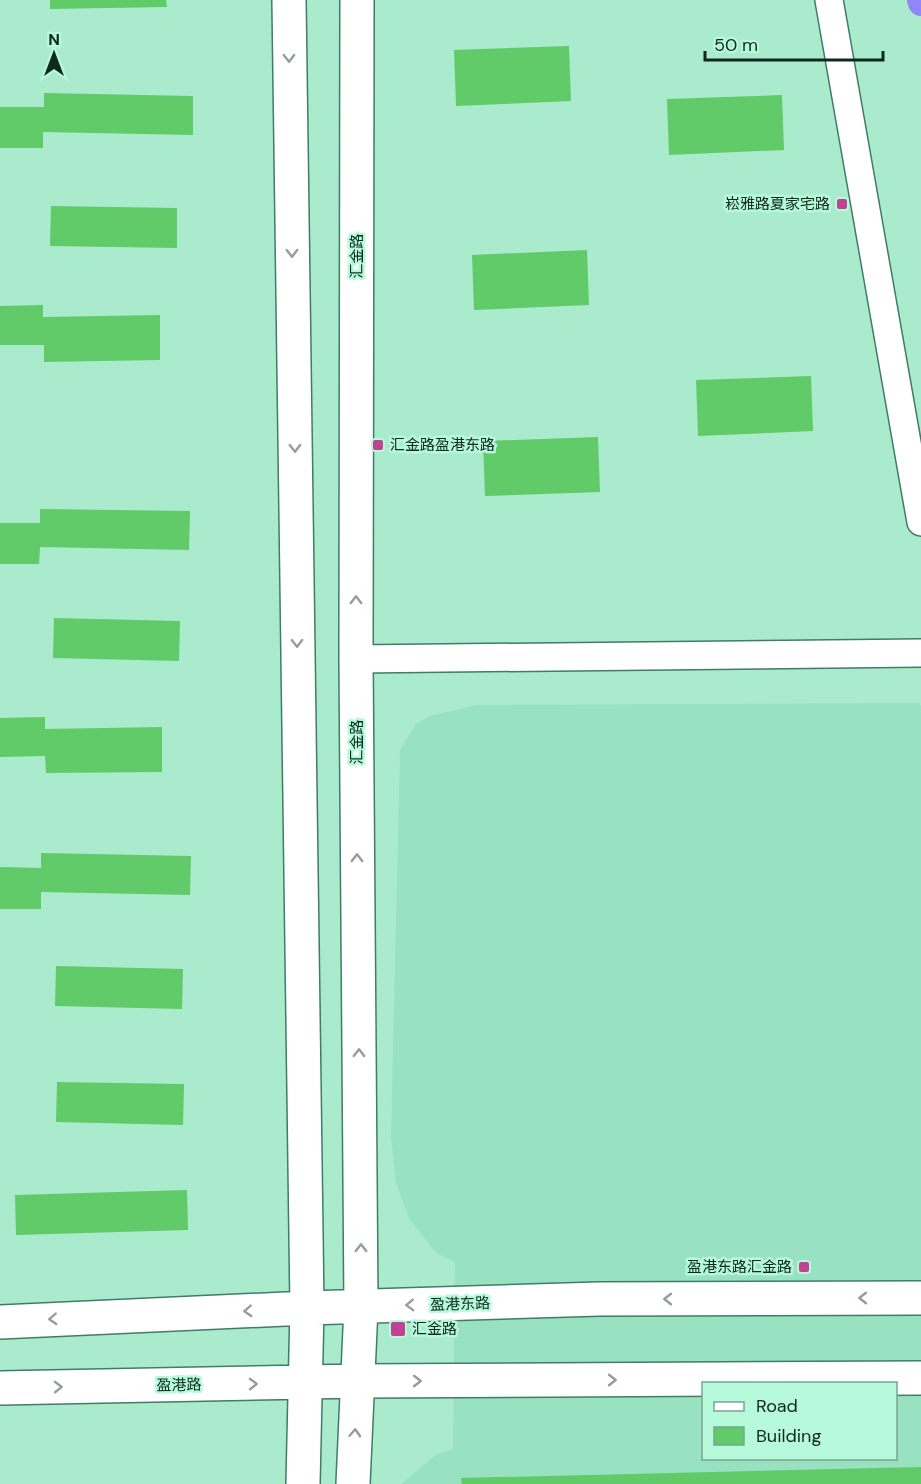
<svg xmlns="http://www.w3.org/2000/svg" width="921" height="1484" font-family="'DM Sans','Noto Sans SC',sans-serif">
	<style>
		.built { fill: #98e1c1; fill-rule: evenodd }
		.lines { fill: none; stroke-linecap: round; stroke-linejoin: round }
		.canal { stroke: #9085f9; stroke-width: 26 }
		.building { fill: #61ca69 }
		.minor-casing { stroke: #3f7d64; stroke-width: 30 }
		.secondary-casing { stroke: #3f7d64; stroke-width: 36 }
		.minor { stroke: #fff; stroke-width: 27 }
		.secondary { stroke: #fff; stroke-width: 33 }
		.oneway { stroke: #939f9a }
		.poi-dot { fill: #c04392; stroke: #b7f9db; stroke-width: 2 }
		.labels { text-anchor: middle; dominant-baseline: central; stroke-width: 5; stroke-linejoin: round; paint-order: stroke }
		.poi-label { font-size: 15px; fill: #0f291f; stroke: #b7f9db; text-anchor: end }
		.street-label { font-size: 15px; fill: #0f291f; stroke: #b7f9db }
	</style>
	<rect width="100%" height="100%" fill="#aaebce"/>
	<path class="built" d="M919,703L921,706V1484H401L437,1454L453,1449L455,1262L436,1253L409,1218L396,1183L391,1137L400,750L416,724L430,716L477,705ZM704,1384H896V1458H704Z"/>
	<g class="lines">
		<path class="canal" d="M920,0L921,3"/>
	</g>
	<path class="building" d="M50,0H166L167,7L50,9Z
		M569,46L571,101L456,106L454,50Z
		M44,93L193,96V135L43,132V148H0V107H44Z
		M782,95L784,150L669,155L667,99Z
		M51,206L177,208V248L50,246Z
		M587,250L589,305L474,310L472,255Z
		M43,305V317L160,315V360L44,362V345H0V306Z
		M811,376L813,431L698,436L696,380Z
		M598,437L600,492L485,496L483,441Z
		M40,509L190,511L189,550L40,547L39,564H0V523H40Z
		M54,618L180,621L179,661L53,658Z
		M45,717V729L162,727V772L46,773L45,756L0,757V718Z
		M41,853L191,856L190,895L41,892V909H0V867L41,868Z
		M56,966L183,969L182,1009L55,1006Z
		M57,1082L184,1084L183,1125L56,1122Z
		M187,1190L188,1230L16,1235L15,1195Z
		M921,1467V1484H462L461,1478Z"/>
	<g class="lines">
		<g class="minor-casing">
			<path id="minor" d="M829,0L921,522
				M356,659L921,653"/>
		</g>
		<g class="secondary-casing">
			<path id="secondary" d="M289,0L307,1308L303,1484
				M0,1322L307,1308L599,1299L921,1298
				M0,1388L358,1381L921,1378
				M353,1484L361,1307L356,659L357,0"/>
		</g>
		<use href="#minor" class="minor"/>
		<use href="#secondary" class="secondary"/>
	</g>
	<defs><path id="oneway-chevron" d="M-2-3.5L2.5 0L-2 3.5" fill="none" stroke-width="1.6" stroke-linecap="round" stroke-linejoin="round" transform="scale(1.5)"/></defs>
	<g class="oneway">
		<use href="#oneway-chevron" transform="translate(289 58) rotate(89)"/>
		<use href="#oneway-chevron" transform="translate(292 253) rotate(89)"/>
		<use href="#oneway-chevron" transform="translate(295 448) rotate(89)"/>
		<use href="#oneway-chevron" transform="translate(356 600) rotate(-90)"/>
		<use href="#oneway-chevron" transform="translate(297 643) rotate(89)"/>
		<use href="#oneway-chevron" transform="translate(357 858) rotate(-90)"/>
		<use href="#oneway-chevron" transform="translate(359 1053) rotate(-90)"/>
		<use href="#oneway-chevron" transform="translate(361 1248) rotate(-90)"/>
		<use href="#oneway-chevron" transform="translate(863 1298) rotate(180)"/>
		<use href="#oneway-chevron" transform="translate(668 1299) rotate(180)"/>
		<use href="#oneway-chevron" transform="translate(410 1305) rotate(178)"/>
		<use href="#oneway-chevron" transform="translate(248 1311) rotate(177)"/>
		<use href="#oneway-chevron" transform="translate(53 1319) rotate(177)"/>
		<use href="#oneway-chevron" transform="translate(612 1380)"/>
		<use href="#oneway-chevron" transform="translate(417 1381)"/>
		<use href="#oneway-chevron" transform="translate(253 1384) rotate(-1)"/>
		<use href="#oneway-chevron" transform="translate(58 1387) rotate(-1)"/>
		<use href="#oneway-chevron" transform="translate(355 1433) rotate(-87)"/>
	</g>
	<g class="poi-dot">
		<rect x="836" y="198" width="12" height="12" rx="3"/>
		<rect x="372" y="439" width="12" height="12" rx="3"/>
		<rect x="798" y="1261" width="12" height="12" rx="3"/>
		<rect x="390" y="1321" width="16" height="16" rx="3"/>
	</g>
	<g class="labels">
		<g class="poi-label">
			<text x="830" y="204">崧雅路夏家宅路</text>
			<text x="390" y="445" text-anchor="start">汇金路盈港东路</text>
			<text x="792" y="1267">盈港东路汇金路</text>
			<text x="412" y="1329" text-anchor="start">汇金路</text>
		</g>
		<g class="street-label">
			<text transform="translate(357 256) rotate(-90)">汇金路</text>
			<text transform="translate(357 742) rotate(-90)">汇金路</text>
			<text transform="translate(460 1304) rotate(-2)">盈港东路</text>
			<text transform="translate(179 1385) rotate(-1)">盈港路</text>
		</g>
	</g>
	<rect x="702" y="1382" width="195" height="78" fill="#b7f9db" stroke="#74a690" stroke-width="1.5"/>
	<rect x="714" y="1402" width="30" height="9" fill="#ffffff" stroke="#74a690" stroke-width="1.5"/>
	<text x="756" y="1412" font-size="18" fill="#0f291f">Road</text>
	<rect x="714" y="1427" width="30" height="18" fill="#61ca69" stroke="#74a690" stroke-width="1.5"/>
	<text x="756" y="1442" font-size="18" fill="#0f291f">Building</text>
	<g transform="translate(54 54)" stroke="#b7f9db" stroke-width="4.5" paint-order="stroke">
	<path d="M0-4.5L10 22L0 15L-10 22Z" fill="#0f291f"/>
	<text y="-9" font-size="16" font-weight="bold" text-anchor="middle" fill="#0f291f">N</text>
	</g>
	<path d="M705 51v9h178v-9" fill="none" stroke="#0f291f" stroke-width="3"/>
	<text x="714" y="51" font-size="18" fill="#0f291f" stroke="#b7f9db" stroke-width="4.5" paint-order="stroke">50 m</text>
</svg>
